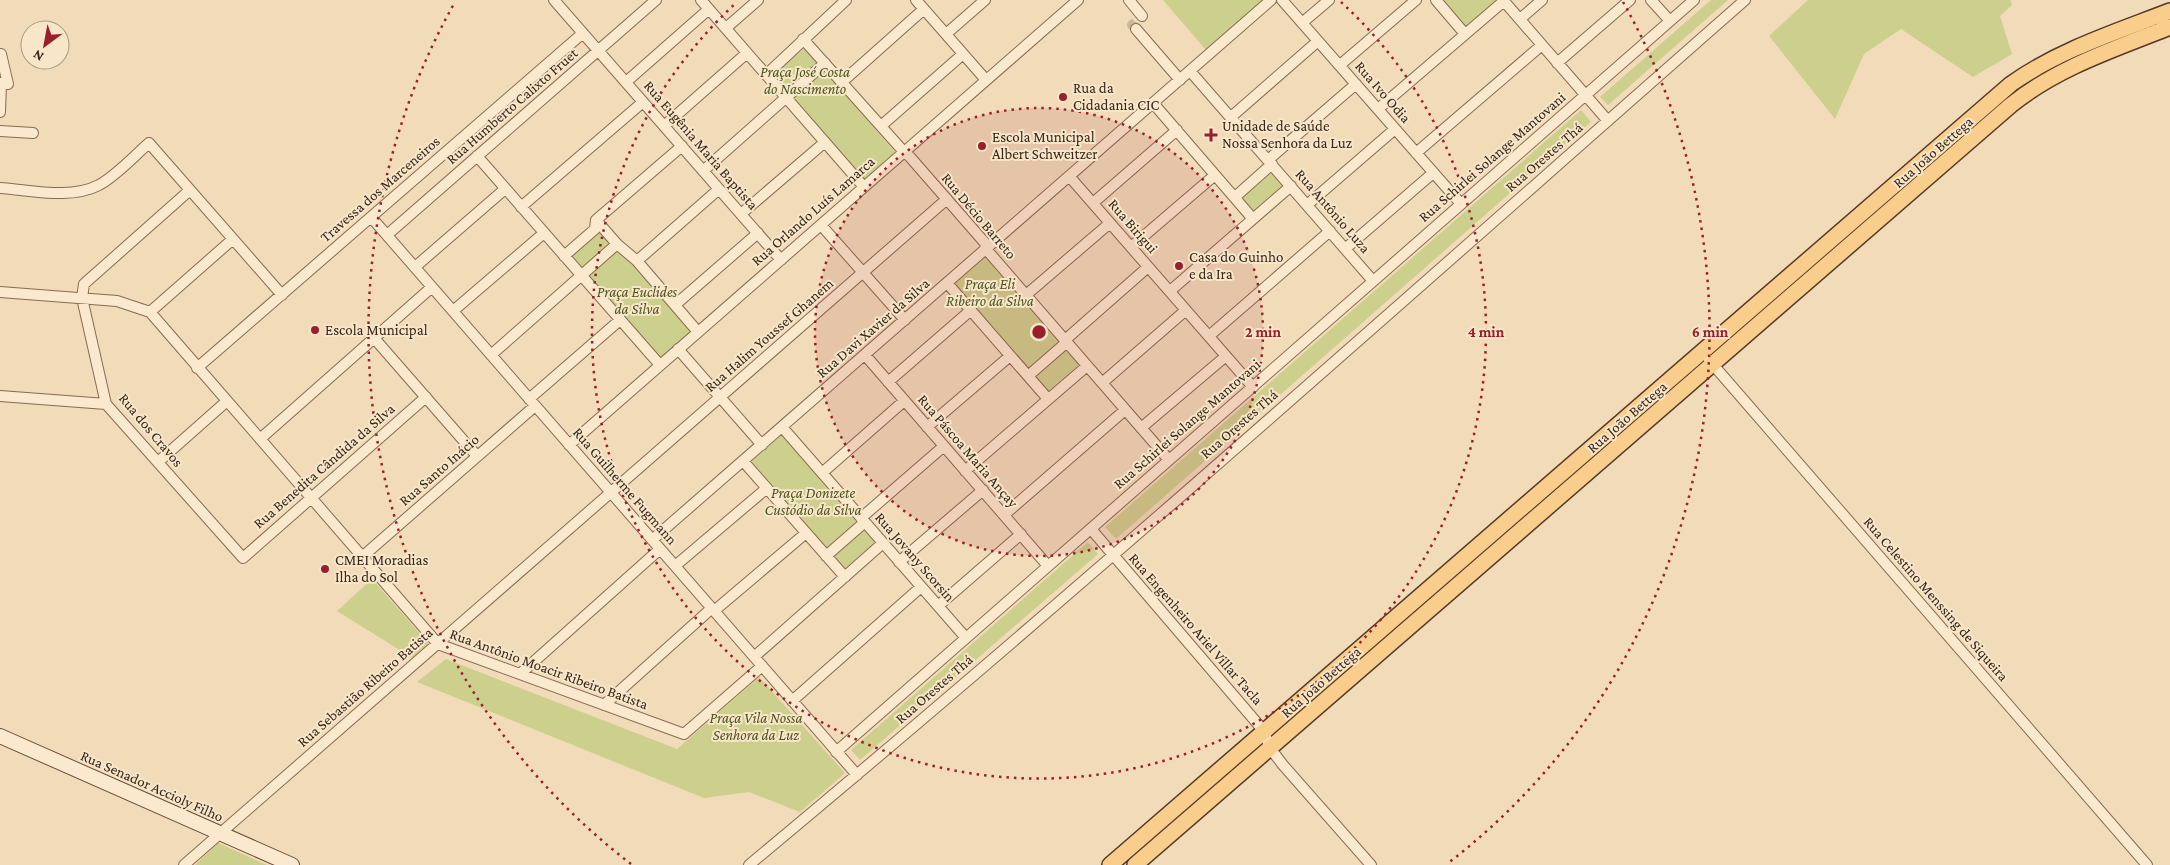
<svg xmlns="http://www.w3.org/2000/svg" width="2170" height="865" font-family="'Crimson Pro',serif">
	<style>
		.green { fill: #cdcf8d }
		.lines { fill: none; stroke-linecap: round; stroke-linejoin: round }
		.street-tunnel { stroke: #ccb799; stroke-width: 10; stroke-dasharray: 10 5; stroke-linecap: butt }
		.street-casing { stroke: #886b53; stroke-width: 12 }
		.secondary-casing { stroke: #694c37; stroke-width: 16 }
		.primary-casing { stroke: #553928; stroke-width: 18 }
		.street { stroke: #fbe9cd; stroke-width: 10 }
		.secondary { stroke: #fbe9cd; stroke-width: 14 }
		.primary { stroke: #f9ce8c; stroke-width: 15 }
		.ring { fill: none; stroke: #9b1f2a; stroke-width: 2.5; stroke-dasharray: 2.5 5 }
		.poi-dot { fill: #9b1f2a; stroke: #f8e6c9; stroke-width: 2 }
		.labels { text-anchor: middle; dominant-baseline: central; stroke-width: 4; stroke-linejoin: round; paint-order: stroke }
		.park-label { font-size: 15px; font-style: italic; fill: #4b541e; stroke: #f8e6c9 }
		.poi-label { font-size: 15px; fill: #362519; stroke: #f8e6c9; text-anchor: start }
		.street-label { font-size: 15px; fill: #362519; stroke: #f8e6c9 }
		.centre { fill: #9b1f2a; stroke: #f8e6c9; stroke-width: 2.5 }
		.ring-label { font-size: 15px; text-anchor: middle; font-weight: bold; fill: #9b1f2a; stroke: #f8e6c9; stroke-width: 4; stroke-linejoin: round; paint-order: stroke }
	</style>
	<rect width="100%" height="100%" fill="#f1dbb9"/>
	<path class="green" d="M1163,0H1263L1206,50Z
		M1440,0H1498L1465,29Z
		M1711,0H1728L1608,105L1600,97Z
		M1808,0H2010L2012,5L2000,16L2012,54L1973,77L1901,29L1864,54L1835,119L1769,36Z
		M805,48L896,153L865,180L773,75Z
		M1581,110L1591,122L1116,539L1105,527Z
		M1272,170L1285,185L1253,213L1240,198Z
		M599,229L635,265L693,331L661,359L570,255Z
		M988,255L1081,363L1046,393L953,285Z
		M781,435L875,542L845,569L751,461Z
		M1088,542L1098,554L860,760L851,750Z
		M372,579L430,645L414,659L337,611Z
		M446,659L677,749L759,677L845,773L800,812L749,792L704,798L417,682Z
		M218,843L267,865H195Z"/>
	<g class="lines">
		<path class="street-tunnel" d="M1136,29L1132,25L1142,16"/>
		<g class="street-casing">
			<path id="street" d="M554,0L781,260
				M701,0L864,187
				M916,0L986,80
				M1129,0L1142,16
				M1282,0L1461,204
				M1436,0L1465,34
				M1503,0L1608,121
				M1651,0L1670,21
				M1520,19L1542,0
				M1302,23L1329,0
				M726,28L758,0
				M1136,29L1180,80
				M946,34L985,0
				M803,39L904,152L910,157L985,243L986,249L1169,460
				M1557,63L1630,0
				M1340,65L1416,0
				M1190,71L1373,281
				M766,75L846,0
				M626,82L709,9
				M842,82L924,9
				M0,83L8,84L1,54
				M1153,103L1253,219
				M1378,109L1504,1
				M0,112L1,83
				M1231,117L1318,41
				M664,126L747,53
				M881,126L963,54
				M0,131L33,133
				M1416,153L1542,45
				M477,156L660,365
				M1268,160L1356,84
				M703,171L825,63
				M1069,176L1253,387
				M0,188C31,190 70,200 99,185C117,175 133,157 149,143L282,295
				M190,190L84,284L82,298L106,404L243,558L426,397
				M1235,197L1272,164
				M1093,203L1177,130
				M1307,205L1395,129
				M521,207L643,102
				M741,214L825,142
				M371,217L857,775
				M596,220L617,244L637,261L698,332
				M821,225L905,320
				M387,235L656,0
				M1131,247L1215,175
				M1345,249L1433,173
				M564,256L595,229L596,220L682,146
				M637,261L719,189
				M415,267L505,189
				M947,283L1048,399
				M1170,291L1291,186
				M0,292L117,301L150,312L438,644L684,734L762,666
				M1026,295L1110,223
				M675,305L758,233
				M453,311L544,233
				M150,312L233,239
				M1209,336L1330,231
				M374,338L477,456
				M1065,340L1148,267
				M678,349L762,445
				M491,355L617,244
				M865,355L1048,566
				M1709,360L2147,865
				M197,368L583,33
				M1028,376L1067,342
				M888,382L971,310
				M1102,383L1186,310
				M0,396L106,404
				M529,399L620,320
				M782,427L966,638
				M927,427L1010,356
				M1141,428L1226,356
				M260,439L432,287
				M569,445L1078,0
				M743,461L845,577
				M158,462L227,401
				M965,471L1087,366
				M822,473L904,401
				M1004,515L1125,410
				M861,518L944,446
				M1091,529L1257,723L1264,732L1270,748L1283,765L1371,865
				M652,540L1271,0
				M826,556L865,522
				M362,557L535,406
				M899,562L983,490
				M675,566L767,488
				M938,606L1021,534
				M714,611L806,533
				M754,657L883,543
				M520,674L660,549
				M792,701L921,587
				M604,705L712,608
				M836,752L1694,0
				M184,865L947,199
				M749,865C1087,584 1415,290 1745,0"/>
		</g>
		<g class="secondary-casing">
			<path id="secondary" d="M0,736L292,865"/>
		</g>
		<g class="primary-casing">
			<path id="primary" d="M1110,865L2011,84C2059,50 2116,32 2170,11
				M1135,865L2011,105C2058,67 2115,49 2170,27"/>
		</g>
		<use href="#street" class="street"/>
		<use href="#secondary" class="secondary"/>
		<use href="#primary" class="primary"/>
	</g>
	<circle cx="1039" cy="332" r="224" fill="#9b1f2a" fill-opacity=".12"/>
	<g class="ring">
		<circle cx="1039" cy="332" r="224"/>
		<path d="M1341 2A447 447 0 1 1 737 2"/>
		<path d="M631 864A671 671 0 0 1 455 2M1623 2A671 671 0 0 1 1447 864"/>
	</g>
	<g class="poi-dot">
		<circle cx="1063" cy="97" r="5"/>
		<path d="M1208.5 127.5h5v5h5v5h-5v5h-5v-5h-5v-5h5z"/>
		<circle cx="982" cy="146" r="5"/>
		<circle cx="1179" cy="266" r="5"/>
		<circle cx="315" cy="330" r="5"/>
		<circle cx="325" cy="569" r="5"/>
	</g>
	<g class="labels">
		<g class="park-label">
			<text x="805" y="72">Praça José Costa<tspan x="805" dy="17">do Nascimento</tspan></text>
			<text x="990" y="284">Praça Eli<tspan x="990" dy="17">Ribeiro da Silva</tspan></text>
			<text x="637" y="292">Praça Euclides<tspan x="637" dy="17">da Silva</tspan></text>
			<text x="813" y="493">Praça Donizete<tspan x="813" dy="17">Custódio da Silva</tspan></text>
			<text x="756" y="718">Praça Vila Nossa<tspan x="756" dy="17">Senhora da Luz</tspan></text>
		</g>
		<g class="poi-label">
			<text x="1073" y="88">Rua da<tspan x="1073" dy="17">Cidadania CIC</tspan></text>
			<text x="1222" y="126">Unidade de Saúde<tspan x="1222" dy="17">Nossa Senhora da Luz</tspan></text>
			<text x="992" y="137">Escola Municipal<tspan x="992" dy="17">Albert Schweitzer</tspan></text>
			<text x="1189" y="257">Casa do Guinho<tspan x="1189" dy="17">e da Ira</tspan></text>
			<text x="325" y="330">Escola Municipal</text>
			<text x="335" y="560">CMEI Moradias<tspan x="335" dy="17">Ilha do Sol</tspan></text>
		</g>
		<g class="street-label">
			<text transform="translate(1383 92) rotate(49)">Rua Ivo Odia</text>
			<text transform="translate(512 106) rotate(-41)">Rua Humberto Calixto Fruet</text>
			<text transform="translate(701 145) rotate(49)">Rua Eugênia Maria Baptista</text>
			<text transform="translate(1933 152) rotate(-41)">Rua João Bettega</text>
			<text transform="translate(1492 157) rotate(-41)">Rua Schirlei Solange Mantovani</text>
			<text transform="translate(1544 157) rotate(-41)">Rua Orestes Thá</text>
			<text transform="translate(380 189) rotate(-41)">Travessa dos Marceneiros</text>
			<text transform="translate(813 211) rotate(-41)">Rua Orlando Luís Lamarca</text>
			<text transform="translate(1333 211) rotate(49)">Rua Antônio Luza</text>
			<text transform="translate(979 216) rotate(50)">Rua Décio Barreto</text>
			<text transform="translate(1133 226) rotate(49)">Rua Birigui</text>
			<text transform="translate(873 328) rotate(-41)">Rua Davi Xavier da Silva</text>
			<text transform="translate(769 335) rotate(-41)">Rua Halim Youssef Ghanem</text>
			<text transform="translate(1627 417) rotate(-41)">Rua João Bettega</text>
			<text transform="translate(1187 424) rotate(-41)">Rua Schirlei Solange Mantovani</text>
			<text transform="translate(1239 424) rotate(-41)">Rua Orestes Thá</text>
			<text transform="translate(151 430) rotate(50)">Rua dos Cravos</text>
			<text transform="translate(968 451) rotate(49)">Rua Páscoa Maria Ançay</text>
			<text transform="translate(324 466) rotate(-41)">Rua Benedita Cândida da Silva</text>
			<text transform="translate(439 470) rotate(-41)">Rua Santo Inácio</text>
			<text transform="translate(625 486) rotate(49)">Rua Guilherme Fugmann</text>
			<text transform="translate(915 557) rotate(49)">Rua Jovany Scorsin</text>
			<text transform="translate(1936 599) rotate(49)">Rua Celestino Menssing de Siqueira</text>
			<text transform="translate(1196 629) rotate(49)">Rua Engenheiro Ariel Villar Tacla</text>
			<text transform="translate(549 669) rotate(20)">Rua Antônio Moacir Ribeiro Batista</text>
			<text transform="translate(1321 682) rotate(-41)">Rua João Bettega</text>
			<text transform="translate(365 687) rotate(-41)">Rua Sebastião Ribeiro Batista</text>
			<text transform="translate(934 689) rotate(-41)">Rua Orestes Thá</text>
			<text transform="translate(152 786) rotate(24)">Rua Senador Accioly Filho</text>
		</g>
	</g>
	<circle cx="1039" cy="332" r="8" class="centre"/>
	<g class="ring-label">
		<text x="1263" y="337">2 min</text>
		<text x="1486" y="337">4 min</text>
		<text x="1710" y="337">6 min</text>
	</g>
	<g transform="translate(45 45) rotate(212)"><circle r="24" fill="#f8e6c9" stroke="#aa9983"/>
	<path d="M0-4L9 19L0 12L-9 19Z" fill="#9b1f2a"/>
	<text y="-8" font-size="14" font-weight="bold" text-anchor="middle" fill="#362519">N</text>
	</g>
</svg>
